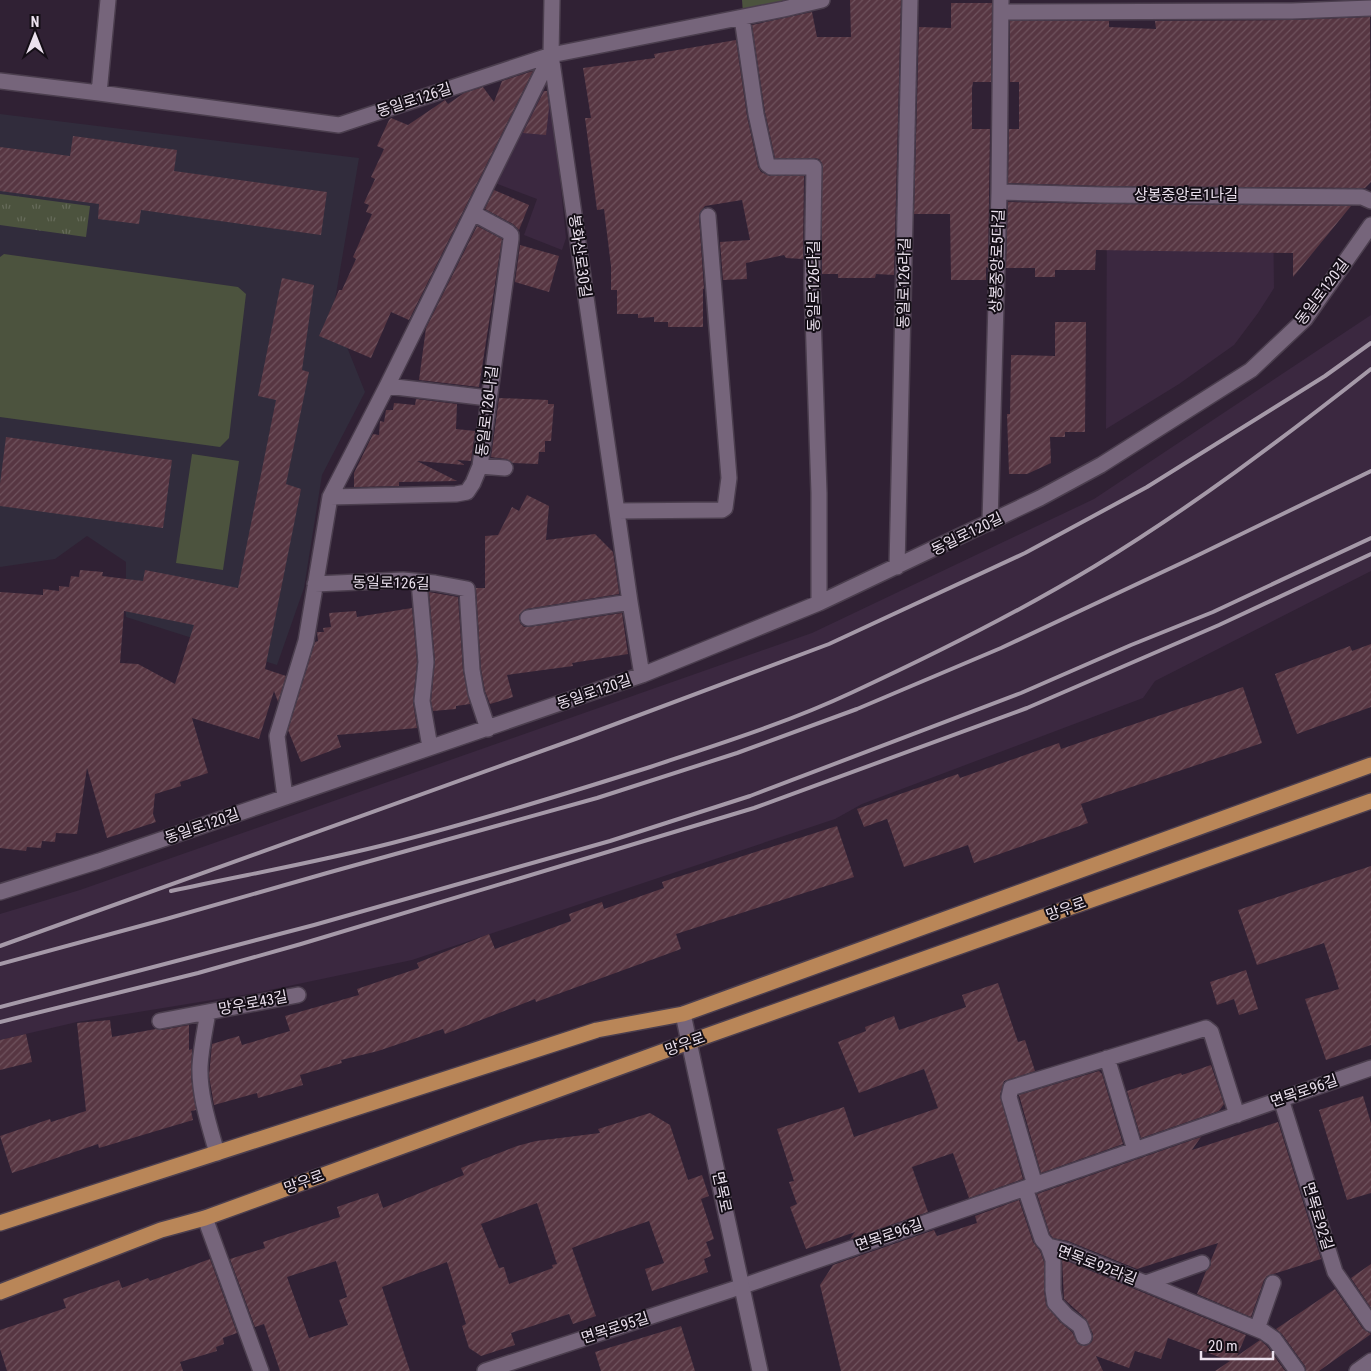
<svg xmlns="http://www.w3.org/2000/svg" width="1371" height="1371" font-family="'Roboto Condensed','Noto Sans KR',sans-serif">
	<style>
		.built { fill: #3b2840 }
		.education { fill: #312c3c }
		.grass { fill: url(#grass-tufts) }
		.green { fill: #4c533e }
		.building { fill: url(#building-hatch); fill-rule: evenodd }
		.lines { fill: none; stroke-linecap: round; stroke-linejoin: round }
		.street-casing { stroke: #4b3e4e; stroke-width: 18 }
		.secondary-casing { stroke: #4b3e4e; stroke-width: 18 }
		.primary-casing { stroke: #4b3e4e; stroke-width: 18 }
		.street { stroke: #76657b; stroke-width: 15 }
		.secondary { stroke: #76657b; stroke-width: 15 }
		.primary { stroke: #b98658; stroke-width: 15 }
		.rail { stroke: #a599a8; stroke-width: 4 }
		.labels { text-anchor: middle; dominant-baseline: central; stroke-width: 4; stroke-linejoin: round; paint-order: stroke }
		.street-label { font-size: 15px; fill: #ebe1ee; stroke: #140e16 }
	</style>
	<defs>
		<pattern id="grass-tufts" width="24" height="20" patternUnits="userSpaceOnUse" patternTransform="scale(1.25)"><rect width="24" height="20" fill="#4c533e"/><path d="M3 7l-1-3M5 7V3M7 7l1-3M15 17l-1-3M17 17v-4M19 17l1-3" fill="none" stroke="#666b5a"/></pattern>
		<pattern id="building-hatch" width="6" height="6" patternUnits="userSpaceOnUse" patternTransform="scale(1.25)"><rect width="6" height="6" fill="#573642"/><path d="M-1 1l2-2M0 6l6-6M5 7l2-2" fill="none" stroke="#6f535e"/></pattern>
	</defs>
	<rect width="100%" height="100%" fill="#302134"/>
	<path class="built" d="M540,90L551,92L566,238L562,250L524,235L537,199L495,183Z
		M1107,203L1273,206L1274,288L1258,313L1234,345L1179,384L1106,429Z
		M1371,315V571L1155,681L1143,698L862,804L835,819L412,960L255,993L77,1022L0,1040V914L80,890L812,633L1094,499Z"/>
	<path class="education" d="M0,114L359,158L333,312L365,392L322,475L304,588L277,665L126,617V562L87,536L55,559L0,567Z"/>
	<path class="grass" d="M0,194L90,206L86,237L0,225Z"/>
	<path class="green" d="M742,0H807L743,14Z
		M4,254L238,287L246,294L229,438L220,447L0,417V257Z
		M192,454L239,461L223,570L176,563Z"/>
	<path class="building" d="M850,0H901L894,275L876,274L875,278H838V274H822V163L819,159L814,158H775L765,112L752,25L812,12L817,37H851Z
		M951,3H992L991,82H973L972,88V129H990L988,268L986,267V280H951L950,214H914L919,27L951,28Z
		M1370,17L1371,182L1365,188L1102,186L1008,183L1009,129H1019V82H1010V21H1109V27L1156,29L1155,21H1157L1292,20Z
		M736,40L747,116L758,167L761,172L770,176H804L803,259L786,258L784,255L746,263L747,279L723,280L720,242L750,240L742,200L705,206L700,212L699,217L704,289H703V327H668V322H654V317L638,318V314H617V290H611V266L604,209L597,210L589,148L585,118H591L583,68L655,58L654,54Z
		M533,71L409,320L391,312L371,358L319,336L339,290H342L356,259L353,257L372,214L366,212L369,205L364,203L375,179L371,177L384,149L377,146L389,120L391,118L408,125L445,100L448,104L464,93L483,87L494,102L502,81Z
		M544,91H547L549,108L546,135L523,133Z
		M73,136L177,150L174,171L327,192L321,235L141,210L139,224L98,219L99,204L0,191V147L70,156Z
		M494,190L529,205L519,230L513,224L485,209Z
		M1008,202L1102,204L1351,206L1293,277V253L1096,250L1095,270H1055V277H1035V268H1006Z
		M477,226L502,239L479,387L419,380L426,328Z
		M520,245L559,256L549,292L515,282Z
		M282,278L314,285L302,370L309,372L286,484L301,489L265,669L286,676L278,702L274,691L259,739L192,718L208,773L180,782L181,786L155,794L153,814L156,822L107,838L87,768L77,834L56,833L55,842L42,841L41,848L27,847L26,851L0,848V592L43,595V589L59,591V586L69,587L71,576L79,577L80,570L103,572L102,576L143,581L145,570L238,588L276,400L258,396ZM124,611L194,625L175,684L138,664L120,663Z
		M1055,322H1086L1085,432H1065V437H1050L1051,463L1027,474H1009L1007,414H1010L1011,355L1055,356Z
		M499,398L548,400V404H554L551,441H545V452H539L538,464L513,463L506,459L491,457Z
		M416,399L457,404L456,429L475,431L471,461L457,460L465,465L417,461L457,481L399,482V486L354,487V473L373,434L379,435L380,421L384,422L386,410H393L394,403L415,405Z
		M6,437L172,460L163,528L0,506V484Z
		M527,495L549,506L546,540L595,534L613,552L619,592V594L526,609L519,615L520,623L524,627H529L622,613L628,654L572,663L573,666L507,675L513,697L490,704L485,691L481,669L476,588H485V536L498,535L512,507L519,511Z
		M429,592L458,597L463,671L470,704L456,706V709L433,711L431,701L435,661Z
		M412,608L417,662L413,702L417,728L337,735L341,747L301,762L288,730L315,642L318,641L317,632H324L323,628L331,627L329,613L356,611L357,617Z
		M1371,644V707L1297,734L1275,674L1350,646L1352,651Z
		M1243,687L1262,743L1081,804L1088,823L974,863L968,845L904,867L887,819L864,827L857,809L958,774L960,778L1059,743L1061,749Z
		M837,826L854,877L676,934L681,949L536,1002L535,999L445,1034L443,1029L378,1051L341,1060L342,1063L300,1075L303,1085L258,1098L257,1093L214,1105L209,1076L212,1044L239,1036L242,1045L290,1031L285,1016L359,995L357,989L419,968L417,963L489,934L495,949L571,921L569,914L602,902L604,909L664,888L662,882Z
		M1371,866V1045L1326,1060L1305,999L1339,989L1324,943L1257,965L1238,910Z
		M1246,970L1258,1009L1239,1015L1234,999L1217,1005L1210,982Z
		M998,983L1018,1042L1025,1040L1035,1071L1004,1081L1000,1095L1023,1179L969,1198L953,1153L912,1167L928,1212L850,1239L855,1232L806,1249L790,1207L797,1204L789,1182L794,1181L777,1129L844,1107L854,1137L938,1108L924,1069L859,1093L838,1042L866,1031L865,1027L894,1016L899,1030L966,1007L962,995Z
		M110,1020L112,1037L156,1029L162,1030L189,1025V1050L192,1049L191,1078L196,1110L191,1111L193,1120L99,1148L98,1144L12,1173L0,1136L50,1119L51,1122L86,1111L77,1023Z
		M26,1034L32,1062L0,1070V1040Z
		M1211,1065L1224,1104L1219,1111L1141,1138L1127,1091L1181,1073L1182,1075Z
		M1099,1071L1102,1074L1123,1144L1041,1173L1019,1095Z
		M1363,1096L1371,1123V1193L1347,1200L1319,1110Z
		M650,1113L670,1125L688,1180L702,1175L709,1196L701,1199L714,1239L706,1242L711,1256L704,1259L708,1272L652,1291L645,1269L664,1263L649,1221L590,1241L572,1248L596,1316L573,1324L569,1314L511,1333L515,1345L481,1356L469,1348L462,1326L466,1324L447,1262L382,1287L410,1371H280L264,1324L255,1327L230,1259L265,1248L263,1242L340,1217L337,1207L378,1193L383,1208L464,1175L461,1168L517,1146L536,1141L600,1133L598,1129ZM537,1203L557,1264L552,1265L553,1268L509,1284L504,1267L499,1268L481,1224ZM336,1261L347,1297L339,1300L348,1325L309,1338L287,1277Z
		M1278,1122L1321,1259L1267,1276L1264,1280L1251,1317L1197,1294L1206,1271L1211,1265V1260L1218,1243L1137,1269L1068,1241L1053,1238L1050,1234L1037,1194L1201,1137L1192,1150Z
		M1019,1200L1033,1242L1040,1251L1044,1262V1290L1046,1305L1060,1322L1072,1332L1078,1344L1083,1346L1091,1343L1093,1339V1334L1086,1319L1064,1299L1062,1259L1246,1335L1237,1356L1260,1340L1267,1346L1285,1371H1215L1230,1361L1168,1338L1161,1359L1135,1351L1129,1368L1096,1356L1103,1371H841L820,1285L833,1265L934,1230L937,1236L977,1223L975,1216Z
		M210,1259L237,1333L223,1338L224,1344L216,1347L217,1351L180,1362L183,1371H7L0,1349V1330L66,1308L63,1299L119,1280L122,1288L148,1278L150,1281Z
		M1371,1264V1308L1351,1278Z
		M1335,1289L1363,1329L1371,1334L1319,1371H1306L1305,1366L1282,1334L1276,1329Z
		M681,1326L695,1371H601L595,1352Z"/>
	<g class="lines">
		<g class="street-casing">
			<path id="street" d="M552,0L551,55L630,602L642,675
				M1001,12L1292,11L1371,8
				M742,18L756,114L767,164L771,167H814L812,285L819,493V603
				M0,81L99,93L339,125L551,55L784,9L822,0
				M99,93L108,0
				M999,192L1102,195L1362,197L1371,201
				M387,386L488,398
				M480,466L505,468
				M330,497L456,494L467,492L473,483L480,466L511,239V235L508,232L473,213
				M617,511L722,510L725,508L729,478L708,216
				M990,523L999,192L1001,0
				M897,567L910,0
				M419,582L426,662L422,701L430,747
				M315,584L403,580L435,583L467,589L472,670L476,693L488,729
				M528,618L630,602
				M285,797L277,736L306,641L330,497L387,386L551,55
				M0,892L99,861L642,675L819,603L1040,498L1101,465L1251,370L1305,319L1371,225
				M208,1012C205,1030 201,1048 200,1066C199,1095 209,1125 217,1153
				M160,1021L298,995
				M1107,1058L1135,1150
				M1281,1099L1335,1272L1371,1324
				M1035,1185L1009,1097L1011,1088L1206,1028L1211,1032L1237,1115
				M1025,1188L1042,1239L1048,1246L1053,1260V1290L1055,1303L1067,1316L1080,1326L1084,1337
				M205,1218L261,1371
				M1048,1246L1065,1250L1264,1332L1274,1339L1297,1371
				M1146,1283L1202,1263
				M1257,1329L1273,1283
				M485,1371L743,1286L1371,1068
				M1357,1371L1371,1361"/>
		</g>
		<g class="secondary-casing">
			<path id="secondary" d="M683,1014L760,1371"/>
		</g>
		<g class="primary-casing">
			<path id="primary" d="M0,1223L597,1030L683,1014L1371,765
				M0,1292L161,1230L205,1218L689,1042L1371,801"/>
		</g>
		<use href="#street" class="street"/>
		<use href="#secondary" class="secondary"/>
		<use href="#primary" class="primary"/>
		<path class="rail" d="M171,891C244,875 318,862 392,843C478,821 562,795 647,768C716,745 787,723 853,692C935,654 1017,613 1095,566C1192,507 1282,439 1371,369
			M0,946L578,738L829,644L1025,553L1147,487L1325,376L1371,343
			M0,964L166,919L327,873L597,798L737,753L857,709L1001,648L1188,560L1371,471
			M0,1007L314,925L610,841L750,796L1021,693L1131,645L1213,612L1371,538
			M0,1022L198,973L301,944L754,808L1027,708L1219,625L1371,554"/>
	</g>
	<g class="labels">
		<g class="street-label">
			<text transform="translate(414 100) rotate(-18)">동일로126길</text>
			<text x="1186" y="195">상봉중앙로1나길</text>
			<text transform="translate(580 256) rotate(82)">봉화산로30길</text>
			<text transform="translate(997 261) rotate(-88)">상봉중앙로5다길</text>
			<text transform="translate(904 283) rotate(-89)">동일로126라길</text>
			<text transform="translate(814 286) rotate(-90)">동일로126다길</text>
			<text transform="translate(1322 292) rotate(-53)">동일로120길</text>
			<text transform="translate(487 411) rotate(-83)">동일로126나길</text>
			<text transform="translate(967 534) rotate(-26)">동일로120길</text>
			<text transform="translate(391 583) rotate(1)">동일로126길</text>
			<text transform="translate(594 692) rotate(-19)">동일로120길</text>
			<text transform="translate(202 826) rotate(-19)">동일로120길</text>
			<text transform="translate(1066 909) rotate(-20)">망우로</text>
			<text transform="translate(253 1003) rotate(-11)">망우로43길</text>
			<text transform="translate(685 1044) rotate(-20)">망우로</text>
			<text transform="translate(1304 1091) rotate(-19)">면목로96길</text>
			<text transform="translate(304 1182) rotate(-20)">망우로</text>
			<text transform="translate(722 1192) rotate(78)">면목로</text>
			<text transform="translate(1318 1216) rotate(73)">면목로92길</text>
			<text transform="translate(889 1235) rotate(-19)">면목로96길</text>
			<text transform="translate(1097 1265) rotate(21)">면목로92라길</text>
			<text transform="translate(615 1328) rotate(-18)">면목로95길</text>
		</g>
	</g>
	<g transform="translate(35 35)" stroke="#140e16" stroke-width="4" paint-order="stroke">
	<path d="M0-4L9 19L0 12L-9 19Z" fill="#ebe1ee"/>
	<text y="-8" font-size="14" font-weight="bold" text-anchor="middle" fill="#ebe1ee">N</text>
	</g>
	<path d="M1201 1351v8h72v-8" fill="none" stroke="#ebe1ee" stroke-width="2.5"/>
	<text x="1208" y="1351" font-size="15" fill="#ebe1ee" stroke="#140e16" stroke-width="4" paint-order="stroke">20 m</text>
</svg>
